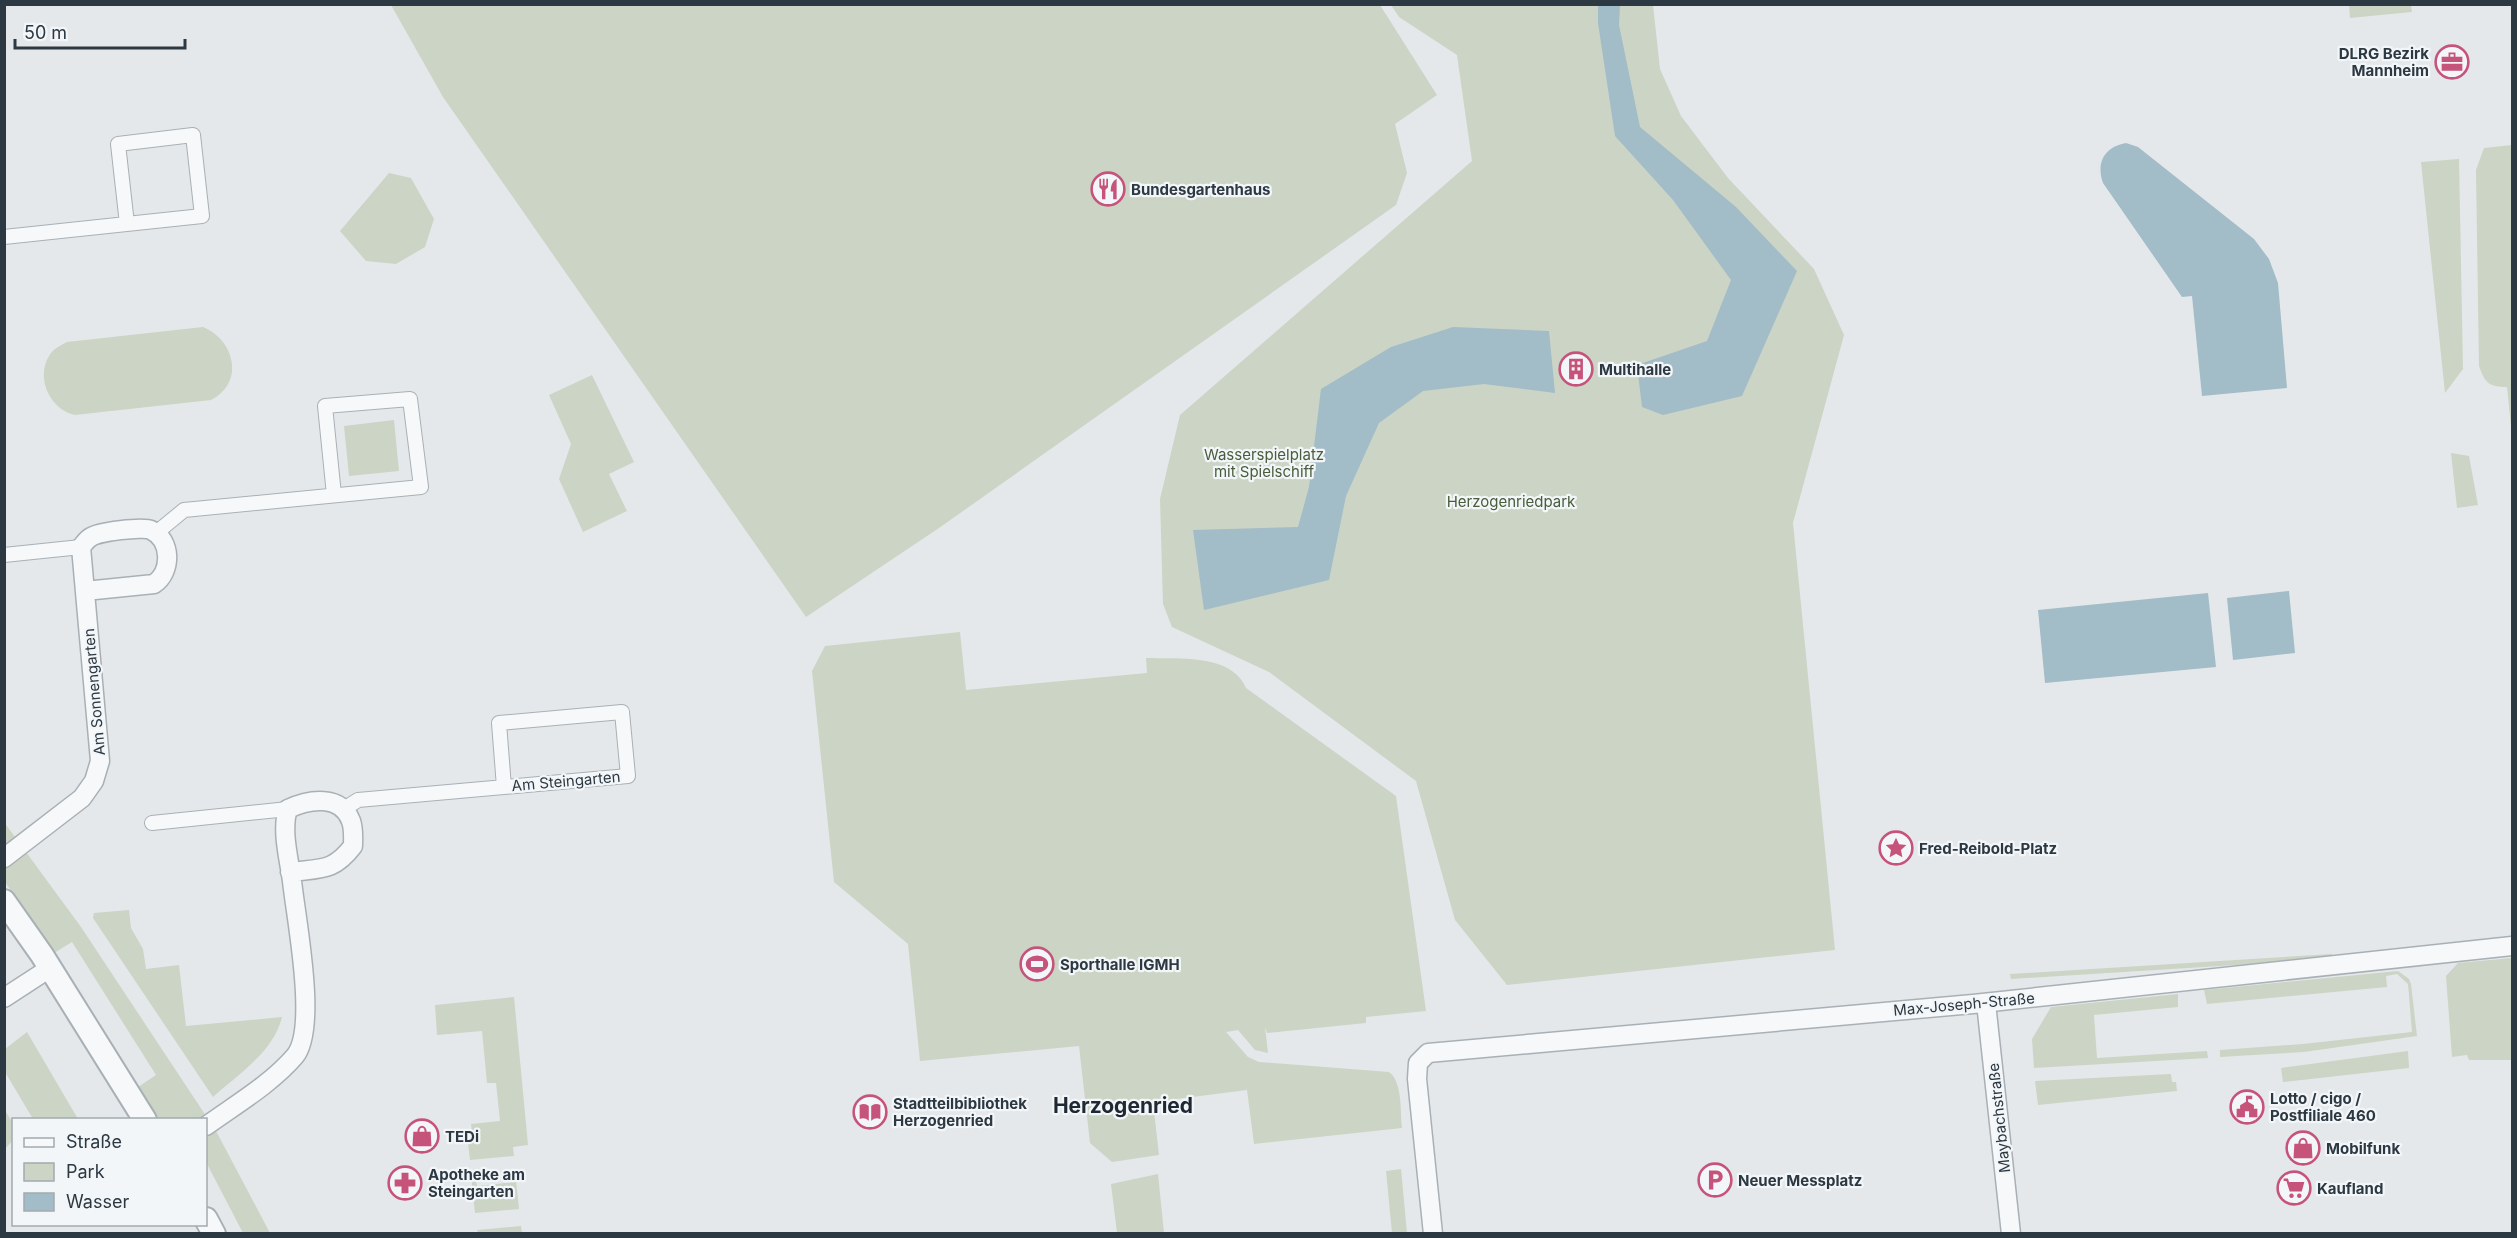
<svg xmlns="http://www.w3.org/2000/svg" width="2517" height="1238" font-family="Inter,sans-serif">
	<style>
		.green { fill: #ccd4c5 }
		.water { fill: #a2bcc8 }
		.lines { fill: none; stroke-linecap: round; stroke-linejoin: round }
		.pedestrian-casing { stroke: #a9b0b5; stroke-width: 16 }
		.minor-casing { stroke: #a9b0b5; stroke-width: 21 }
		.tertiary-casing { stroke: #a9b0b5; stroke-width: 26 }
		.pedestrian { stroke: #f6f8f9; stroke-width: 14 }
		.minor { stroke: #f6f8f9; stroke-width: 18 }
		.tertiary { stroke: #f6f8f9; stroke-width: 22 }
		.labels { text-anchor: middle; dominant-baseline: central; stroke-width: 4.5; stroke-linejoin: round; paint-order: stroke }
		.poi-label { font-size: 15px; font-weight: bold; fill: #2c3842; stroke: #f3f6f8; text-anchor: start }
		.park-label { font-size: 15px; fill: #485d3b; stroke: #f3f6f8 }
		.street-label { font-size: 15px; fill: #2c3842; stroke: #f3f6f8 }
		.district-label { font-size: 21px; font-weight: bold; fill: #1e2933; stroke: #f3f6f8 }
	</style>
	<rect width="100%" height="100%" fill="#e4e8eb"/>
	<path class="green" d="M391,5H1380L1437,95L1395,124L1407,173L1396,205L939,528L806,617L443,97Z
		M1391,5H1653L1660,69L1681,116L1728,178L1814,269L1844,335L1793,523L1835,950L1507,985L1455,920L1416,781L1269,672L1172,627L1163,604L1160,499L1180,415L1472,161L1457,55L1399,17Z
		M2349,5H2411L2412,12L2350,18Z
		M2512,145V436L2507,387C2489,387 2485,383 2479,366L2476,170L2484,148Z
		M2459,159L2463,369L2445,393L2421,162Z
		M389,173L411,178L434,219L425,247L396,264L366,261L340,231Z
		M203,327C235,340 245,383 211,400L75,415C51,410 35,379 49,356C53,349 61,345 67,342Z
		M592,375L634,462L609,474L627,511L583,532L559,479L571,444L549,395Z
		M394,420L399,471L349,476L344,426Z
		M2451,453L2469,456L2478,505L2457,508Z
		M960,632L966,690L1147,673L1146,658C1176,659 1232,653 1246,688L1396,796L1426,1011L1366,1017V1023L1267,1033L1265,1027L1268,1053L1255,1050L1238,1030L1226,1032L1248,1057L1259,1062L1389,1072C1403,1082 1400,1112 1402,1128L1254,1144L1247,1090L1153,1102L1159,1155L1112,1162L1090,1143L1079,1046L920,1061L908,944L834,882L812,671L825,646Z
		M4,822L81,927L216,1131L270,1233H243L206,1162V1120L159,1119L138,1087L156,1075L72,942L54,953L5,882Z
		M129,910L131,928L143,949L146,969L179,965L186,1026L282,1017C274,1051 239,1074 213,1097L93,918L94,913Z
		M2332,954V959L2011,979L2010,974Z
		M2512,958V1060H2469L2467,1055L2452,1057L2446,976L2458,963Z
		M2398,971L2409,979L2411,984L2417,1036L2304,1052L2220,1057V1050L2303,1044L2412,1032L2408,984L2397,974L2386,976L2387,987L2207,1004L2204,990Z
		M2178,994V1007L2094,1015L2097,1058L2207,1051L2208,1058L2034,1068L2032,1039L2051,1007Z
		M514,997L528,1145L513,1147L514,1156L470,1160L467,1134L472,1133L471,1124L500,1121L496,1083H487L482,1031L437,1035L435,1005Z
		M27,1032L78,1119H33L5,1072V1049Z
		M2408,1051L2409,1068L2283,1082L2281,1068Z
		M2171,1074L2172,1082H2176L2177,1091L2038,1105L2035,1081Z
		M4,1109L13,1123V1140L5,1149Z
		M1401,1169L1407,1233H1392L1386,1171Z
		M515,1170L519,1209L475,1213L471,1175H475L477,1186L514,1182L513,1171Z
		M1158,1174L1164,1233H1117L1111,1184Z
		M521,1226L522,1233H478L477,1230Z"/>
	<path class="water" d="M1598,5H1620L1619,25L1640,127L1736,207L1797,271L1742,396L1663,415L1642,407L1637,365L1707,341L1731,280L1673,200L1615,136L1598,23Z
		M2126,143L2138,147L2254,239L2269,259L2278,283L2287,388L2202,396L2192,296L2182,297L2103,183C2096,163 2104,147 2126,143Z
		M1453,327L1549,331L1555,393L1484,384L1423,391L1379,423L1346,496L1329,580L1204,610L1193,530L1298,527L1309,487L1321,389L1391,347Z
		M2289,591L2295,653L2233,660L2227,598Z
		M2208,593L2216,667L2045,683L2038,610Z"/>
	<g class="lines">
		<g class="pedestrian-casing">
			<path id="pedestrian" d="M4,237L202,216L193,135L118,144L127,224
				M156,533L184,510L421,487L410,399L325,406L334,495
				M4,555L81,547
				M344,809L358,800L628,776L622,712L499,723L504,787
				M152,823L288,809"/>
		</g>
		<g class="minor-casing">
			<path id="minor" d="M4,858L82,798L94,781L100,761L81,547C84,544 87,539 91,537C98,532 143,526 151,530C172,540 172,572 154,584L85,591
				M4,998L50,968
				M1986,1003L2011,1234
				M206,1126C235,1105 271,1084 295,1056C318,1028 296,919 292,881C289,859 281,830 288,809C309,799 341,794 351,821C354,829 353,838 353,846C333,872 321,868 290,872
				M1433,1234L1417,1079L1418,1063L1428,1053L1973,1004L2512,946"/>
		</g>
		<g class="tertiary-casing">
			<path id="tertiary" d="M4,901L42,955L145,1120
				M206,1219L214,1234"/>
		</g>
		<use href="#pedestrian" class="pedestrian"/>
		<use href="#minor" class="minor"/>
		<use href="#tertiary" class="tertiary"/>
	</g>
	<defs>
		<g id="office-ring" transform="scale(1.725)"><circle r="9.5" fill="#f3f6f8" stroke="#c6537a" stroke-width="1.5"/><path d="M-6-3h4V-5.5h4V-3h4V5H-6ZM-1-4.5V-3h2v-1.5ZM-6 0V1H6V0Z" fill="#c6537a"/></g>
		<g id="restaurant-ring" transform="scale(1.725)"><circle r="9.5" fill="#f3f6f8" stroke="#c6537a" stroke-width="1.5"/><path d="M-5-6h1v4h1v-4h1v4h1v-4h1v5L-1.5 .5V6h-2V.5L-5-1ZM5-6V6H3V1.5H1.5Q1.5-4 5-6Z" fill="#c6537a"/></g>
		<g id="building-ring" transform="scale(1.725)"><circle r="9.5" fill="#f3f6f8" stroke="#c6537a" stroke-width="1.5"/><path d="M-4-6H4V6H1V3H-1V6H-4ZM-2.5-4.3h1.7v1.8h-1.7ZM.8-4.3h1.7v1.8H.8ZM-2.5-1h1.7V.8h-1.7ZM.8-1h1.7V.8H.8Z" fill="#c6537a"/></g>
		<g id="sight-ring" transform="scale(1.725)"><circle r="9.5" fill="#f3f6f8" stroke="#c6537a" stroke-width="1.5"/><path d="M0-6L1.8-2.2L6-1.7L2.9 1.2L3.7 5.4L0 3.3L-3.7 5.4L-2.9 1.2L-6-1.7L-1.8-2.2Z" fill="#c6537a"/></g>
		<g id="stadium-ring" transform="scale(1.725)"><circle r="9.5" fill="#f3f6f8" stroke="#c6537a" stroke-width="1.5"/><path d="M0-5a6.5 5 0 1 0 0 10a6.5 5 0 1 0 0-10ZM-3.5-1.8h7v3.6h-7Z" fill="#c6537a"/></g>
		<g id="civic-ring" transform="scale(1.725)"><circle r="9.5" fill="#f3f6f8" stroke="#c6537a" stroke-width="1.5"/><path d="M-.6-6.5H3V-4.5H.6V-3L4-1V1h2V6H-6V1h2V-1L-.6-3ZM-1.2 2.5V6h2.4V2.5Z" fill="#c6537a"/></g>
		<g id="library-ring" transform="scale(1.725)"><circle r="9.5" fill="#f3f6f8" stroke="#c6537a" stroke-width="1.5"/><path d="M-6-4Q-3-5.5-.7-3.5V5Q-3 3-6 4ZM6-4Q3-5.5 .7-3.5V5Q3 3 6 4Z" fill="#c6537a"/></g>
		<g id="shop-ring" transform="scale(1.725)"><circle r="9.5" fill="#f3f6f8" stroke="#c6537a" stroke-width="1.5"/><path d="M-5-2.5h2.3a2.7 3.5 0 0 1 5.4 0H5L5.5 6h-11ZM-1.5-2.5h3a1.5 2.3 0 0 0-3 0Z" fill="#c6537a"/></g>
		<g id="parking-ring" transform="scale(1.725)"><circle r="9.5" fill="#f3f6f8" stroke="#c6537a" stroke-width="1.5"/><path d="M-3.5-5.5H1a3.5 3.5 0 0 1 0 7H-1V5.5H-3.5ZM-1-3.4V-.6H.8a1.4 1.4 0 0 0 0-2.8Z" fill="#c6537a"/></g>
		<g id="pharmacy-ring" transform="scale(1.725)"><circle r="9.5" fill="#f3f6f8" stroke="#c6537a" stroke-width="1.5"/><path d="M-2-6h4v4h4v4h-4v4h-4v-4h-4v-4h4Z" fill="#c6537a"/></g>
		<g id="supermarket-ring" transform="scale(1.725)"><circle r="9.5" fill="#f3f6f8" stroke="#c6537a" stroke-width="1.5"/><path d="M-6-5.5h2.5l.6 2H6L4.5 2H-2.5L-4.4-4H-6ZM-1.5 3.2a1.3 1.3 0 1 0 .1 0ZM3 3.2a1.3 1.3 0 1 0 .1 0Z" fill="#c6537a"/></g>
	</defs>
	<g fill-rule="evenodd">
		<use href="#office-ring" x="2452" y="62"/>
		<use href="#restaurant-ring" x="1108" y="189"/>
		<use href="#building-ring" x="1576" y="369"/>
		<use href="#sight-ring" x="1896" y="848"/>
		<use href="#stadium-ring" x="1037" y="964"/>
		<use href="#civic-ring" x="2247" y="1107"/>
		<use href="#library-ring" x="870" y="1112"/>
		<use href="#shop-ring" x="422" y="1136"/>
		<use href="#shop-ring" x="2303" y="1148"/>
		<use href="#parking-ring" x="1715" y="1180"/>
		<use href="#pharmacy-ring" x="405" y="1183"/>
		<use href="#supermarket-ring" x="2294" y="1188"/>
	</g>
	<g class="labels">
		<g class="poi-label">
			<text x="2429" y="53" text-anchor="end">DLRG Bezirk<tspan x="2429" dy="17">Mannheim</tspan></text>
			<text x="1131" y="189">Bundesgartenhaus</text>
			<text x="1599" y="369">Multihalle</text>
			<text x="1919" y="848">Fred-Reibold-Platz</text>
			<text x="1060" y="964">Sporthalle IGMH</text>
			<text x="2270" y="1098">Lotto / cigo /<tspan x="2270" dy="17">Postfiliale 460</tspan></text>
			<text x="893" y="1103">Stadtteilbibliothek<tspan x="893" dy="17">Herzogenried</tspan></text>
			<text x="445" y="1136">TEDi</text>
			<text x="2326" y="1148">Mobilfunk</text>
			<text x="428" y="1174">Apotheke am<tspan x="428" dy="17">Steingarten</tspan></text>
			<text x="1738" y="1180">Neuer Messplatz</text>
			<text x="2317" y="1188">Kaufland</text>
		</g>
		<g class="park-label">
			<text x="1264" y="454">Wasserspielplatz<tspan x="1264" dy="17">mit Spielschiff</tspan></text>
			<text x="1511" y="501">Herzogenriedpark</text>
		</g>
		<g class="street-label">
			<text transform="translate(94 692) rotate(-95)">Am Sonnengarten</text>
			<text transform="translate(566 781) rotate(-5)">Am Steingarten</text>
			<text transform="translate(1964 1004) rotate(-5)">Max-Joseph-Straße</text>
			<text transform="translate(1999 1118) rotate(-96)">Maybachstraße</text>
		</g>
		<g class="district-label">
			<text x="1123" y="1105">Herzogenried</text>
		</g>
	</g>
	<rect width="2517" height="1238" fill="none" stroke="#2c3842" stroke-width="12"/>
	<rect x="12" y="1118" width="195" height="108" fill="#f3f6f8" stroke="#a3aaaf" stroke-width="1.5"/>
	<rect x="24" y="1138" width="30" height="9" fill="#f6f8f9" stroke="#a3aaaf" stroke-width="1.5"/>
	<text x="66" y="1148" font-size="18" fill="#2c3842">Straße</text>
	<rect x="24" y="1163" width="30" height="18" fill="#ccd4c5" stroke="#a3aaaf" stroke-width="1.5"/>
	<text x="66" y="1178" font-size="18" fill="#2c3842">Park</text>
	<rect x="24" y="1193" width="30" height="18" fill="#a2bcc8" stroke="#a3aaaf" stroke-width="1.5"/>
	<text x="66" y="1208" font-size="18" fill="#2c3842">Wasser</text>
	<path d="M15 39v9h170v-9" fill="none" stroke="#2c3842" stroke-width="3"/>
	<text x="24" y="39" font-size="18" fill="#2c3842" stroke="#f3f6f8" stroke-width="4.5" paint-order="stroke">50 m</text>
</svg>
